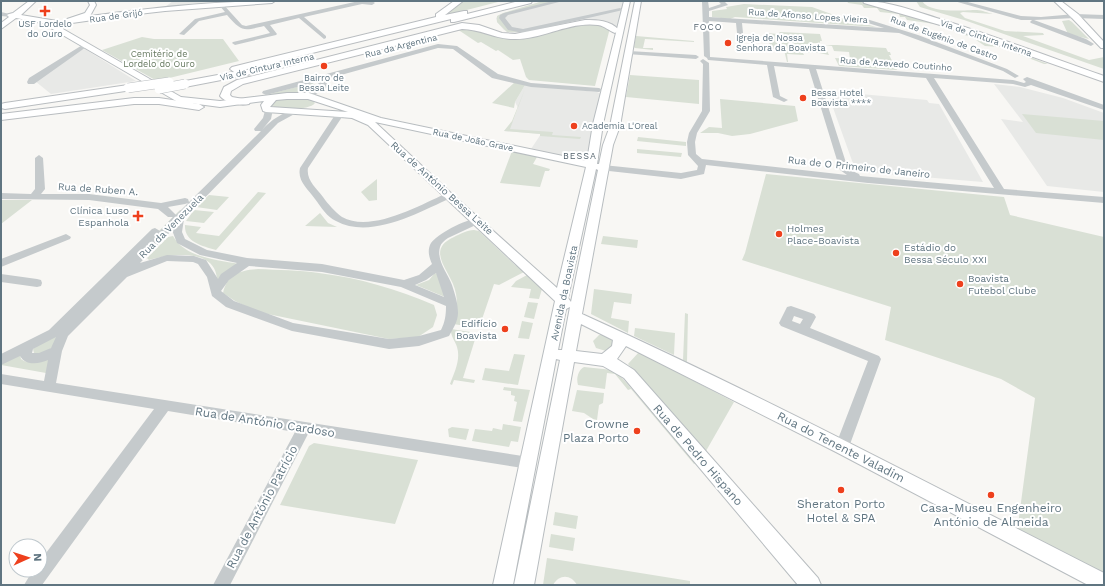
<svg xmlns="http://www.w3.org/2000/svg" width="1105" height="586" font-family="'Work Sans',sans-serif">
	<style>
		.built { fill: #e8e9e7 }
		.green { fill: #d9e0d5 }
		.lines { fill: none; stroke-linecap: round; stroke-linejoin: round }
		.major-casing { stroke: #b8bdc0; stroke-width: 2 }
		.highway-casing { stroke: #b9bdc0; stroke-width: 2 }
		.minor { fill: #c5cacc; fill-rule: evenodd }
		.major { fill: #fff; fill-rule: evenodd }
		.highway { fill: #fff; fill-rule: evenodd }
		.highway-bridge-casing { stroke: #b9bdc0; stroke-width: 10; stroke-linecap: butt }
		.highway-bridge { stroke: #fff; stroke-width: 9 }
		.poi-dot { fill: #ee401d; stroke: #fff; stroke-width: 1.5 }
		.labels { text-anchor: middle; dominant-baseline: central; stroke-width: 4; stroke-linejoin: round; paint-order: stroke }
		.far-street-label { font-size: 9px; fill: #607581; stroke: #fff }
		.far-poi-label { font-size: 9px; fill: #607581; stroke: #fff; text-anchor: start }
		.far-neighbourhood-label { font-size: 9px; letter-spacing: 1px; fill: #53626c; stroke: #fff }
		.far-park-label { font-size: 9px; fill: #667960; stroke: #fff }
		.street-label { font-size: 10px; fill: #607581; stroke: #fff }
		.poi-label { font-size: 10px; fill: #607581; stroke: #fff; text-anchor: start }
		.near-street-label { font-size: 12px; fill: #607581; stroke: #fff }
		.near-poi-label { font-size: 12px; fill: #607581; stroke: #fff }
	</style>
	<rect width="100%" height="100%" fill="#f8f7f4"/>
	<path class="built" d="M173,1H246L165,7Z
		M543,1H624L617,29H607L530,37L524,32L512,33L504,30L497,22L496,18L499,15Z
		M85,49L136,81L51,94L35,81L80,50Z
		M994,84L1020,87L1063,98L1104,113V192L1047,186L1001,119L1023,122Z
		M525,85L597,92L605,96L592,165L529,152L541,134L504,131L513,121L518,108L515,102Z
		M827,91L927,100L929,103L939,104L983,182L862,172L855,169Z"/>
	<path class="green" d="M462,1H502L443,16Z
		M543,1H557L503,14L511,30L524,32H507L497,22V16L503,13Z
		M847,1C873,1 900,11 924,19C966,33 1007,48 1048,64H1044L1000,47L985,46L973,38L935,24L907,20L905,17H900L899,14L880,12L877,8H864L862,5L848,3Z
		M916,1H934H922C930,14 964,10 977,10C982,10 988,13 993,14L963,12L960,13L965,18L1005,31L1043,33L1044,35L1023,36L1089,60L1104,57V69L964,20L920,7Z
		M744,4L812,7L859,24L869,25L876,27L735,17L730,19L712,17V11L727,9L726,7Z
		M1069,20L1072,22L1089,39L1068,34L1062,21Z
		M587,24L599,25L610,28L595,86L529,80L526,77L520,59L513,60L498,50L496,51L481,42L478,43L457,29L465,27L493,35L546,33Z
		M780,32L820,34L822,41H820V43H810V46H817L819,51H827L829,55L819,53H803L804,55L787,54L788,62L802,63L787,62L784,50L795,48L802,49L801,46L778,50L768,48V46H770L768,38H764V35H766V33L778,34Z
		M636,36L694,41V42L645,39L643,48H653V50L635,48L634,47Z
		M142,37L154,39H223L239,61L157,81L102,50Z
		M825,45H837L886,48L888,52H890L891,55H889L897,70L839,66L835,58L850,59L849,52L834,51L832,46Z
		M630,75L699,80V104L626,97Z
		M515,82L525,85L515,102L514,108L492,103Z
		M312,83L316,85L315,89L309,92L286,93L258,97Z
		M525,89L510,129L553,132L552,135L581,137L580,139L540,136V134L504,131L512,121Z
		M279,98C288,98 309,95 315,103C309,111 280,109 271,106V101Z
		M720,99L795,106L798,121L750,134L732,136L718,133H700L709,127L722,128Z
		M1022,114L1104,121V140L1036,133Z
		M638,137L686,142V146L637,141Z
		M637,149L682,153L681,157L637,153Z
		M512,151L537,157L533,164L550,169L549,171H545L540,187L500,183Z
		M766,174L1004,197L1010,215L1104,237V575L1017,532L1035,398L1001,379L885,340L891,307L742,260L745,253Z
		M377,179V200L369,201L361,192Z
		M258,192L266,193L216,250C202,246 184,242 185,225L201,227L196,233L219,236Z
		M209,195L229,197L217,210L196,207Z
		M1,200H32L1,224Z
		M180,210H182L54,346L44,353H34L33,349L61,328Z
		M194,210L214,212L204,223L186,221Z
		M320,213L328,223L337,227L305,226Z
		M474,230L479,231L515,265L520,268L524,272L499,285L494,284L479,328L453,324C456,313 458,304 456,294C453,272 423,251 454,237C460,234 467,230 474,230Z
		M173,236C184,257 217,260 239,264L217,281C217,247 170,254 149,260L147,258L168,237Z
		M603,236L638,240L637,248L601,244Z
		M258,269C278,270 299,270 319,273C359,278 397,289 434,305L437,315L433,327L418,337L389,339L258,312L235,301L223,293C227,274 240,270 258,269Z
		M435,273L437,274L445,297L416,285L429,280Z
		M527,275L542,289L539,299L529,298L531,289L511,287L516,281Z
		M594,289L632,294L631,304L614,302L611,318L629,321L628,333L591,314Z
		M528,302L538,303L534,319L524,317Z
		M685,313L688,314L687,362L683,360Z
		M522,321L533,323L529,339L518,338Z
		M635,328L675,333L674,355L634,336Z
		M451,329L477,333L463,378L475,380L474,383L454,380L452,385L450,384C454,373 461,360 457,347C455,341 450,335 451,329Z
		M599,335H603L612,338L613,346L606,351L596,348L593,341Z
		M639,352L734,402L706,451L628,364Z
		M20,354L21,359L24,361L33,363L50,358L46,373L1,365V363Z
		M514,354L525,355L518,385L482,380L485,368L509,371Z
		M584,367L613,370L617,372L696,463L694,464L631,389L628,390L615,374L607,373L605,389L578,385C576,379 578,370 584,367Z
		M504,387L530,390L522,422L513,421L517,402L514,401L515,396L511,395V391L503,390Z
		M577,390L604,393L603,403L599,405L597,420L593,419L584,413L572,411Z
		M503,424L521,427L518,442L511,441L509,447L472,441L475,429L492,431L493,428L502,430Z
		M452,427L469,429L466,440L449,437L448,429Z
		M314,443L418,460L395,524L280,505L309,446Z
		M555,512L578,516L576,529L553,525Z
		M551,534L575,538L573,551L549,547Z
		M547,558L690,581V585H577C571,574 559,574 553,585H543Z"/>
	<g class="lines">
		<g class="major-casing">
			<path id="major" d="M29,1H36L21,15L57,21L58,23L55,25L57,26L67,19L85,13L90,5L88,1H94L96,5L90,16C152,8 213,1 275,1L272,3L165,11L121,16L72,23L64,27L63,29L181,97L220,101L287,93H309L381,118L587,161L593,124L624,1H630L603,124L597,164H599L603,145L610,126L635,1H641L620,126L613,145L582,314C759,394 931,485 1104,573V585H1088L836,452L626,346L617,359L634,370L818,578L821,585H798L624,378L603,366L574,362L534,585H514L560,360L556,359L513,585H493L555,301L368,125L352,118L340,117L266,112L263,111L261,105L264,101L220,107L190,103L186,106L183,105L42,23L16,18L1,29V23L9,17L7,15L9,14L13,13ZM287,99H308L348,112L270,107L276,100ZM375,122L586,167L557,288L452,194ZM596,169L598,170L571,302L568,298ZM570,307L562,350H558L566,309ZM581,324L613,340L612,346L602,354L576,351Z
				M1054,1H1061L1078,14L1104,42V48H1101L1072,18Z"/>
		</g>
		<g class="highway-casing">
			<path id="highway" d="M454,1H463L445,15L464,11H467V14L519,1H532L531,3L454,22H451V19L243,70H250L252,72L250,74L247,75L185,87L180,84L185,81L234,72L230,69L232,67L436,17V14Z
				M863,1C890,1 917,12 943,20C997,37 1050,57 1104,76V82L954,29L864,3Z
				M585,20C597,20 610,20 619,30L615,33C609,31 605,26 598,25C569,21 542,40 513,39C495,39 480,29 462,29L243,84L231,91L230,95L232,97L249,100L250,102L249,104C240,106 226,103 220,96L224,87L237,80L462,23L479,25L502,33L515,34Z
				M128,85L133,88L132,90L5,109L1,108V104L5,103Z
				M134,98H159L199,104L204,107L199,110L159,104H134L1,120V114Z"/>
		</g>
		<path class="minor" d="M359,1H372L375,3L372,5L362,4L304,17L326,36V38L324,39L299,18L270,25L277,34L276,35L235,45L232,43L233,42L270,33L264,26C243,31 242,32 227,15L199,21L184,35L179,34L195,19L225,12L219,5L222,3L242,25L246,26Z
			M553,1H563L508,15L505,18L512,27L523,29L620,8L623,10L523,33L508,30L499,18L500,15L504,13Z
			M702,1H708L709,8L721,4L718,1H724L728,5L709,11V17L884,28L855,19V17L857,16L918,35L1007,69L1019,76L1015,78L1003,71L899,33L742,23L743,33L740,35L737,33L736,23L709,21L710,57L1013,80L1024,83L1026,82L1023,79L1027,77L1104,105V110L1031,85L1025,87L1013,84L934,78L1004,189L1104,197V203L868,183L706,165L704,174L681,179L600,170L599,168L603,165L681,173L697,170L698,166L688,155L687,142L689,133L702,111L703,64L700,61L703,59L709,63L710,111L697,133L695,142L696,154L702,159L847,175L840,170L809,69L774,66L780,96L788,100L784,102L773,97L767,65L708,60L707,58L704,56ZM816,69L926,78L994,188L860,176L859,174L848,169Z
			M954,1H964L1021,16L1041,17L1075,14L1104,15V19L1075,18L1034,20L1086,39L1094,44L1091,46L1031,23L1030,22L1032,20H1021Z
			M1,12L14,15L11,17L1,16Z
			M84,44L89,45L34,84H28L27,82L29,78Z
			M438,44L457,46L498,74L531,83L599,88L603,90L599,92L531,87L492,78L453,49L438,48L323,80L329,85L328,87L309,98H306L302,96L320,85L317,82L266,95L262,93L263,91Z
			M629,51L696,55L699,57L696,59L627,54L626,53Z
			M266,107H272L273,109L271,119L262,130C272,119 282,113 296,109L300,111L278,123L184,219L182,232L185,239L207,250L247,258L322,264L404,280L419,275L432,264C429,257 427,250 431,243C437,234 470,216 480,219L482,221L480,223L448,238C444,241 441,243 440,247C436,260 448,274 452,285C455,294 458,304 458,313C458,321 453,329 449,336L419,346L389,349L292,331L226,307L212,296L207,277L198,264L193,262L167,261L127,277L68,336L62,351L56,383L529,457L534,459L536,463L534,467L529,469L308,434L230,585H213L295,432L168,411L42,585H24L33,570H40V561L154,409L1,384V374L44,381L48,360C39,364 26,366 20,356L1,365V354L49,330L152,229L155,228L160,231L173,217H168L158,209L89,200L1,199V193L31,194L35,189V158L39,155L43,158L45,189L41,194H89L161,203L185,198L188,199L189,202L261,131H255L254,129L263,118ZM188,203L176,215L168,207L185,204ZM172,230L177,243L200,255L237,263L221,274L218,279L206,260L194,256L167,255L140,263ZM249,266L322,272L401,287L446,306C446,315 445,322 441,330L419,336L389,339L293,323L234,301L221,291L229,280ZM436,273L444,297L415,285L426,280ZM56,337L51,348L39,353H32L33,349Z
			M337,112H340L344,114L308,168C306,180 316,188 323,197C328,204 335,212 342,217C371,233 418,206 445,194H451L453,196L451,198C419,212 371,240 336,221C327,217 321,207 315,199C308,189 297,181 300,168Z
			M66,234L71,237L70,239L1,267V259Z
			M1,274L37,279L41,280L42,283L41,286L37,287L1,282Z
			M791,306L814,314L816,317L810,328L879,356L881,359L849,447L847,451L842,453L837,451L835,447L868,361L781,326L779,323L787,307ZM794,316L803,319L800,324L792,321Z"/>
		<use href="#major" class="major"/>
		<use href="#highway" class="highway"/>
		<g class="highway-bridge-casing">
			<path id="highway-bridge" d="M128,88L169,82
				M159,89L185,84"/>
		</g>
		<use href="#highway-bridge" class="highway-bridge"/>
	</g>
	<g class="poi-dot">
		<path d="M43 5h4v4h4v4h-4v4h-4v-4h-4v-4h4z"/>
		<circle cx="728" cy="43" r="4"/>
		<circle cx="324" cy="66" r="4"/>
		<circle cx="803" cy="98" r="4"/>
		<circle cx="574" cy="126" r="4"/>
		<path d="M136 210h4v4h4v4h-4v4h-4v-4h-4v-4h4z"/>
		<circle cx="779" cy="234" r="4"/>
		<circle cx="896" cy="253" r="4"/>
		<circle cx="960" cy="284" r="4"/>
		<circle cx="505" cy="329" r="4"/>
		<circle cx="637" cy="431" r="4"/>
		<circle cx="841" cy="490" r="4"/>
		<circle cx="991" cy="495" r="4"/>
	</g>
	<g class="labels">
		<g class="far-street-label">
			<text transform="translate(116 16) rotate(-8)">Rua de Grijó</text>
			<text transform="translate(808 16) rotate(4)">Rua de Afonso Lopes Vieira</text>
			<text transform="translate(944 38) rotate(20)">Rua de Eugénio de Castro</text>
			<text transform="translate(986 38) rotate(19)">Via de Cintura Interna</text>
			<text transform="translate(401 46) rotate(-14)">Rua da Argentina</text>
			<text transform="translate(896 64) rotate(4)">Rua de Azevedo Coutinho</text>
			<text transform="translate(267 67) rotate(-13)">Via de Cintura Interna</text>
			<text transform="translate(473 140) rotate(12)">Rua de João Grave</text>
		</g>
		<g class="far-poi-label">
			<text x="45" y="24" text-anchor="middle">USF Lordelo<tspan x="45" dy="10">do Ouro</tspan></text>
			<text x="736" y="38">Igreja de Nossa<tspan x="736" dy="10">Senhora da Boavista</tspan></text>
			<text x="324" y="78" text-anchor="middle">Bairro de<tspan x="324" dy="10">Bessa Leite</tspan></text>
			<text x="811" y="93">Bessa Hotel<tspan x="811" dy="10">Boavista ****</tspan></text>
			<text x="582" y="126">Academia L'Oreal</text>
		</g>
		<g class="far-neighbourhood-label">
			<text x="708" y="27">FOCO</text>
			<text x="580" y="156">BESSA</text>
		</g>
		<g class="far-park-label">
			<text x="159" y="54">Cemitério de<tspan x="159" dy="10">Lordelo do Ouro</tspan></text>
		</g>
		<g class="street-label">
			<text transform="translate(859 167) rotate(6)">Rua de O Primeiro de Janeiro</text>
			<text transform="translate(442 188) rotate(42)">Rua de António Bessa Leite</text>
			<text transform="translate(98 189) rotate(4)">Rua de Ruben A.</text>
			<text transform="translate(171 226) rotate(-45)">Rua da Venezuela</text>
			<text transform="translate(564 293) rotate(-78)">Avenida da Boavista</text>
		</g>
		<g class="poi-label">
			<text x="129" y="210" text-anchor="end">Clínica Luso<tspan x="129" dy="12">Espanhola</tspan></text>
			<text x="787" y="228">Holmes<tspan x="787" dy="12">Place-Boavista</tspan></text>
			<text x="904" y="247">Estádio do<tspan x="904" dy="12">Bessa Século XXI</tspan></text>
			<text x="968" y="278">Boavista<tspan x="968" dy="12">Futebol Clube</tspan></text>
			<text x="497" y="323" text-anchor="end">Edifício<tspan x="497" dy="12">Boavista</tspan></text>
		</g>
		<g class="near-street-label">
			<text transform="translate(265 422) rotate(9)">Rua de António Cardoso</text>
			<text transform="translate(841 447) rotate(27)">Rua do Tenente Valadim</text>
			<text transform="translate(698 455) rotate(49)">Rua de Pedro Hispano</text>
			<text transform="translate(262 507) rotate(-62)">Rua de António Patrício</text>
		</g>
		<g class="near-poi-label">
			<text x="629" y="424" text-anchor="end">Crowne<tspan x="629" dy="14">Plaza Porto</tspan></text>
			<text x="841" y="504">Sheraton Porto<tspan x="841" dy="14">Hotel &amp; SPA</tspan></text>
			<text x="991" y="508">Casa-Museu Engenheiro<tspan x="991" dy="14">António de Almeida</tspan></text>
		</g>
	</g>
	<rect width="1105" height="586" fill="none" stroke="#607581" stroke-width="4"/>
	<g transform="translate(28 558) rotate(87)"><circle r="19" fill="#ffffff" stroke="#bfc8cd"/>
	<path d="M0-3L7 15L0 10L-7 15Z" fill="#ee401d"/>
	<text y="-6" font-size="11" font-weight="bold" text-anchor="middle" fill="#607581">N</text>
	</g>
</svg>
